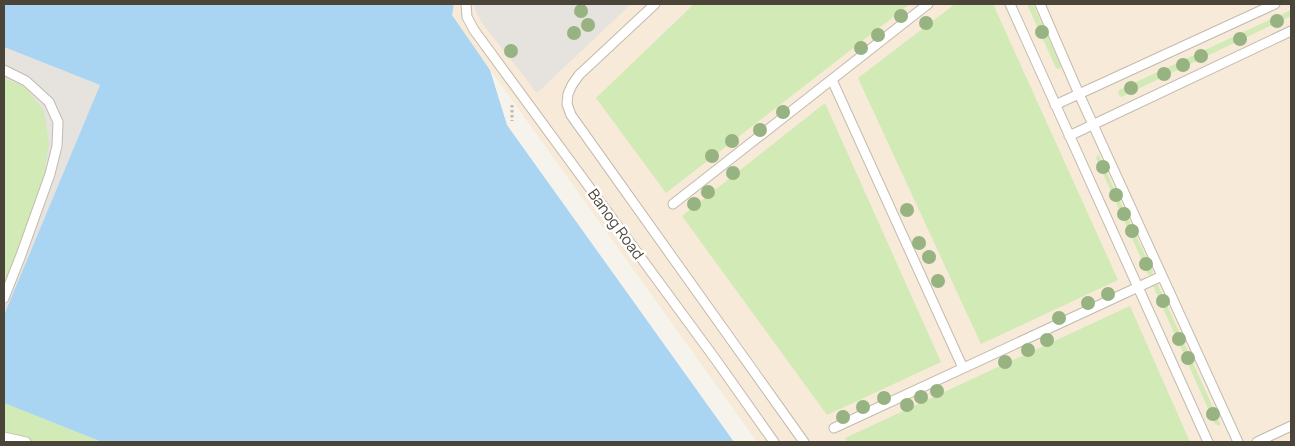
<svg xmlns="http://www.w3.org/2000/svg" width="1295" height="446" font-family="Manrope,sans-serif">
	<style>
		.commercial { fill: #f7ead8 }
		.industrial { fill: #e6e2dd }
		.green { fill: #d2eab5 }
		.water { fill: #a9d4f2 }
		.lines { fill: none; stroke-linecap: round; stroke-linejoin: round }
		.lane-casing { stroke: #c2bbae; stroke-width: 11 }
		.path { stroke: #c4b79f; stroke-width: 3; stroke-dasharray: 2.5 2.5; stroke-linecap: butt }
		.lane { stroke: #fff; stroke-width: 9 }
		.tree { fill: #97b381 }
		.labels { text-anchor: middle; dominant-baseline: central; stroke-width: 5; stroke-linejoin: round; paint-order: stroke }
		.street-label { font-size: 15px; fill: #4b4439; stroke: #fff }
	</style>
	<rect width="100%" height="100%" fill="#f6f3ec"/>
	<path class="commercial" d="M454,4H1291V442H757L451,15Z"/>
	<path class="industrial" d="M474,4H631L537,93L482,23L477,14Z
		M4,47L100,85L4,315Z"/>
	<path class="green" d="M694,4H910L666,193L596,98Z
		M955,4H993L1118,280L981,344L858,78Z
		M1027,4H1033L1060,64L1061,68L1059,69L1056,68Z
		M1291,10V16L1121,97L1118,94L1119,90Z
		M4,78L25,87L44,111L49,143L41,196L4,290Z
		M825,103L941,362L827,415L682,216Z
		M1098,154L1153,272L1151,275L1148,274L1096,158Z
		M1154,283L1158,285L1220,423V426L1215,424L1153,286Z
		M1130,306L1190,442H848L845,438Z
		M4,403L102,442H4Z"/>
	<path class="water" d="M4,4H454L452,15L490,70L507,125L734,442H102L4,403V315L100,85L4,47Z"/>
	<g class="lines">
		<g class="lane-casing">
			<path id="lane" d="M466,4L467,17L474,30L716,360L774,442
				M655,4L579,75L572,85L568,94L567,104L571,115L804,442
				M1010,4L1208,442
				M1040,4L1079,94L1238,442
				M4,70L26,81L49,102L58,122L57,146L50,174L21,255L4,298
				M832,80L963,368
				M1055,105L1275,4
				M1069,136L1291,31
				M673,204L928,4
				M834,428L1162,276
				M4,437L26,442
				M1257,442L1291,426"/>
		</g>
		<path class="path" d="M512,105V121"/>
		<use href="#lane" class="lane"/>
	</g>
	<g class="tree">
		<circle cx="581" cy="11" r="7"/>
		<circle cx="901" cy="16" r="7"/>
		<circle cx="1277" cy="21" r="7"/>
		<circle cx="926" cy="23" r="7"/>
		<circle cx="588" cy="25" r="7"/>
		<circle cx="1042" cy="32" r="7"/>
		<circle cx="574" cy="33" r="7"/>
		<circle cx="878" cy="35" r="7"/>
		<circle cx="1240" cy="39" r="7"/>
		<circle cx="861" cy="48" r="7"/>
		<circle cx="511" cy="51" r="7"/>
		<circle cx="1201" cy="56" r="7"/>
		<circle cx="1183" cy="65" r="7"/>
		<circle cx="1164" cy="74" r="7"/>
		<circle cx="1131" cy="88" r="7"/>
		<circle cx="783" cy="112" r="7"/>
		<circle cx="760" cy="130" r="7"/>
		<circle cx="732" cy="141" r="7"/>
		<circle cx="712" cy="156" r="7"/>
		<circle cx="1103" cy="167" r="7"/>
		<circle cx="733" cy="173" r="7"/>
		<circle cx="708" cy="192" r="7"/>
		<circle cx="1116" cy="195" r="7"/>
		<circle cx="694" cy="204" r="7"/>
		<circle cx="907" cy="210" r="7"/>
		<circle cx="1124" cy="214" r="7"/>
		<circle cx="1132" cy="231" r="7"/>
		<circle cx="919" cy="243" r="7"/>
		<circle cx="929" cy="257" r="7"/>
		<circle cx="1146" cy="264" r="7"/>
		<circle cx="938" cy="281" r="7"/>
		<circle cx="1108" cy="294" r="7"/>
		<circle cx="1163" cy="301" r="7"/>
		<circle cx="1088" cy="303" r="7"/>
		<circle cx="1059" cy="318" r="7"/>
		<circle cx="1179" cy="339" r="7"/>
		<circle cx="1047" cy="340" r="7"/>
		<circle cx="1028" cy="350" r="7"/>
		<circle cx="1188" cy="358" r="7"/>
		<circle cx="1005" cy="362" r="7"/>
		<circle cx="937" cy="391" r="7"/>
		<circle cx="921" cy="397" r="7"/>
		<circle cx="884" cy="398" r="7"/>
		<circle cx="907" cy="405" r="7"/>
		<circle cx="863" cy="407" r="7"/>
		<circle cx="1213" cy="414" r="7"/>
		<circle cx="843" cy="417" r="7"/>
	</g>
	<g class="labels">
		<g class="street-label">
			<text transform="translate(616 224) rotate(54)">Banog Road</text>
		</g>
	</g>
	<rect width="1295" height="446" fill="none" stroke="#4b4439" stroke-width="10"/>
</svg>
